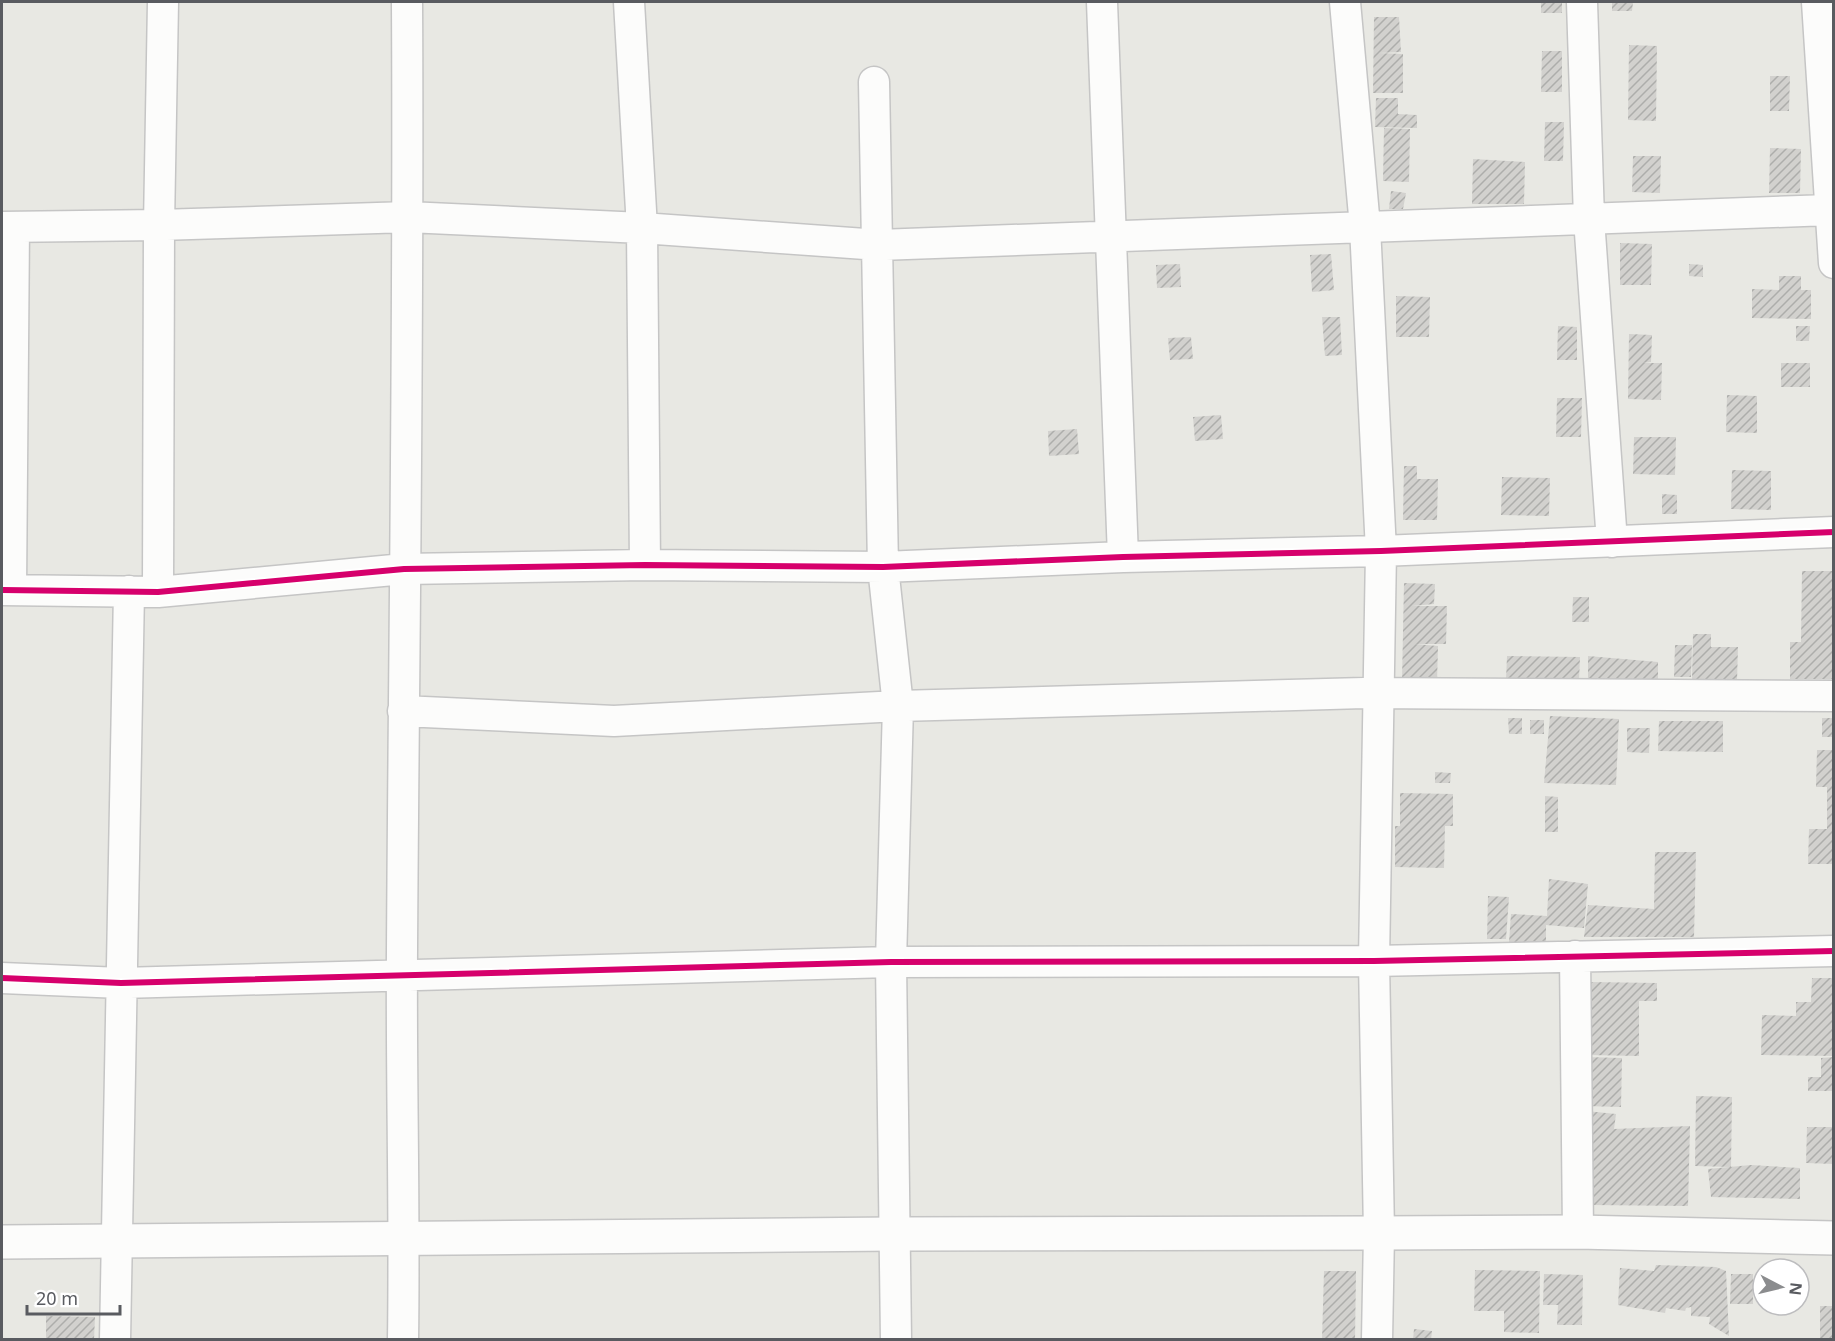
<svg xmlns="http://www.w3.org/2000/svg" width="1835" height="1341" font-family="'Noto Sans',sans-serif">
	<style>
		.building { fill: url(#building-hatch) }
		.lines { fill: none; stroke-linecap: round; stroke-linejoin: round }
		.minor-casing { stroke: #c5c5c5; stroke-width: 33 }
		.tertiary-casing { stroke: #c5c5c5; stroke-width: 36 }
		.minor { stroke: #fcfcfb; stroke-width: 30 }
		.tertiary { stroke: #fcfcfb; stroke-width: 33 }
		.cycleway-casing { stroke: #fff; stroke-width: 10 }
		.cycleway { stroke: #d6006c; stroke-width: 6 }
	</style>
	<defs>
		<pattern id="building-hatch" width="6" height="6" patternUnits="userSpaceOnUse" patternTransform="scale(1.5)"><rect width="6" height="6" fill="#d2d1ce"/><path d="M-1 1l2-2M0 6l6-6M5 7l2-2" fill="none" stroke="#adadab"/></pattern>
	</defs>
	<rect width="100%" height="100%" fill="#e8e8e3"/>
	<path class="building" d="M1541,2H1562V13H1541Z
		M1612,2H1633L1632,11H1612Z
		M1374,17H1399L1401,52L1378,53L1403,54V93H1373Z
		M1629,45L1657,46L1656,121L1628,120Z
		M1542,51H1562V92H1541Z
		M1770,76H1790L1789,111H1770Z
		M1376,98H1398V114L1417,115V128L1375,127Z
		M1545,122H1564L1563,161H1544Z
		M1384,128L1410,129L1409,182L1383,181Z
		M1770,148L1801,149L1800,193H1769Z
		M1633,156H1661L1660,193L1632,192Z
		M1473,159L1525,162L1524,204H1472Z
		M1391,191L1406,193L1403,209H1389Z
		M1620,243L1652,244L1651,285H1620Z
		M1331,254L1334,290L1312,292L1310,255Z
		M1180,264L1181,287L1157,288L1156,265Z
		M1689,264L1703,265V277L1689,276Z
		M1779,276H1801V290H1811V319L1752,318V289L1779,290Z
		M1396,296L1430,297L1429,337H1396Z
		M1322,317H1340L1342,355L1325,356Z
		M1558,326L1577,327V360H1557Z
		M1796,326H1810L1809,341H1796Z
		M1629,334L1652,335L1651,362L1643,363H1662L1661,400L1628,399Z
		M1191,337L1193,359L1170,360L1168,338Z
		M1781,363H1810V387H1781Z
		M1727,395L1757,396V433L1726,432Z
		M1557,398H1582L1581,437H1556Z
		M1221,415L1223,439L1195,441L1193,417Z
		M1077,429L1079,454L1049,456L1048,431Z
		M1634,437H1676L1675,475L1633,474Z
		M1404,466H1417V479H1438L1437,520H1403Z
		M1732,470L1771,471V510L1731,509Z
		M1502,477L1550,478L1549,516L1501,515Z
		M1662,494L1677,495V514H1662Z
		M1802,571H1834V679H1790V642H1801Z
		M1404,583L1435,584L1434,604L1412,606H1447L1446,644H1415L1438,646L1437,682L1402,681Z
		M1573,597H1589V622H1572Z
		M1693,634H1711V647H1738L1737,681L1692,680Z
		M1675,645H1692L1691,677H1674Z
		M1507,656L1580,657L1579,681L1506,680Z
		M1588,656L1658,662V680L1588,679Z
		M1550,716L1619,719L1616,785L1544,783Z
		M1508,718H1522V734H1509Z
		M1822,718H1834V737H1822Z
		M1530,720H1544V734H1530Z
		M1659,721H1723V752L1658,751Z
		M1627,728H1650L1649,753L1627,752Z
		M1817,750H1834V864H1808L1809,829H1827V787H1816Z
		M1435,772L1451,773L1450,783H1435Z
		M1400,793L1453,794V826H1445L1444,868L1395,867V826H1400Z
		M1545,796L1558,797V832H1545Z
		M1655,852H1696L1694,937H1584L1588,905L1654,909Z
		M1549,879L1588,884L1584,928L1546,925V942H1509L1511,914L1547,916Z
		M1488,896L1509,897L1506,939H1487Z
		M1812,978H1834V1056L1761,1055L1762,1015L1796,1016V1002H1811Z
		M1589,982L1657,983V1001H1639V1056L1588,1055Z
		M1585,1057L1622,1058L1621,1107L1584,1106Z
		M1834,1057V1091H1808V1077H1821V1058Z
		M1696,1096L1732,1097L1731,1167L1695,1166Z
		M1586,1111L1616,1114L1614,1129L1690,1126L1688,1206L1590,1205Z
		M1807,1127H1834V1164L1806,1163Z
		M1751,1165L1800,1168V1199L1711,1197L1708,1169Z
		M1656,1265L1716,1267L1726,1271L1729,1336L1709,1324L1710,1317L1691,1316V1307L1686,1308L1685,1311L1666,1308L1665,1313L1618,1305L1620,1268L1654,1271Z
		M1475,1270L1540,1271L1539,1333L1504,1332V1311H1474Z
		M1324,1271H1356L1355,1340H1322Z
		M1544,1274L1583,1275L1582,1325H1557L1558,1305H1543Z
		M1731,1274H1753V1304H1730Z
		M1820,1306H1834V1340H1820Z
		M46,1316L95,1317L94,1340H46Z
		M1414,1329L1432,1331L1431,1340H1413Z"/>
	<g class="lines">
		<g class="minor-casing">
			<path id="minor" d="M629,2L642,228L645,565
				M1102,2L1123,557
				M1345,2L1365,227L1381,551L1374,961L1379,1233L1377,1340
				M1582,2L1589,219L1612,542
				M1817,2L1834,263
				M874,82L883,567L898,706L891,962L896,1340
				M2,227L159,225L408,217L642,228L879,245L1829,210
				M2,590L158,592L404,569L645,565L883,567L1123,557L1381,551L1834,532
				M11,590L14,227
				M158,592L159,225L163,2
				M403,711L614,721L898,706L1364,693L1834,696
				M1575,956L1578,1232
				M2,978L121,983L891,962L1374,961L1834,951
				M115,1340L129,591
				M403,1340C405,1209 401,1080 402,950C404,634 409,318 407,2"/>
		</g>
		<g class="tertiary-casing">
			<path id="tertiary" d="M2,1242L895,1234L1379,1233L1578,1232L1834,1238"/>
		</g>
		<use href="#minor" class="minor"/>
		<use href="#tertiary" class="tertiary"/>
		<g class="cycleway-casing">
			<path id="cycleway" d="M2,590L158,592L404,569L645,565L883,567L1123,557L1381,551L1834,532
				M2,978L121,983L891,962L1374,961L1834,951"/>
		</g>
		<use href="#cycleway" class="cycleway"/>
	</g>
	<rect width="1835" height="1341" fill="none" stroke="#595b60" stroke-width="6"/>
	<g transform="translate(1781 1287) rotate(97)"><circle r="28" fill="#ffffff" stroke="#bdbdbf" stroke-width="1.5"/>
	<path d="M0-4.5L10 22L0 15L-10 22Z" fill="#8b8c8e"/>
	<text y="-9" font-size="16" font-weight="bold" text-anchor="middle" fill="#595b60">N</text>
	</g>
	<path d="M27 1305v9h93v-9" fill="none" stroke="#595b60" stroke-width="3"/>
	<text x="36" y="1305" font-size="18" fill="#595b60" stroke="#ffffff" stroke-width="4.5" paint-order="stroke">20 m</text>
</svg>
